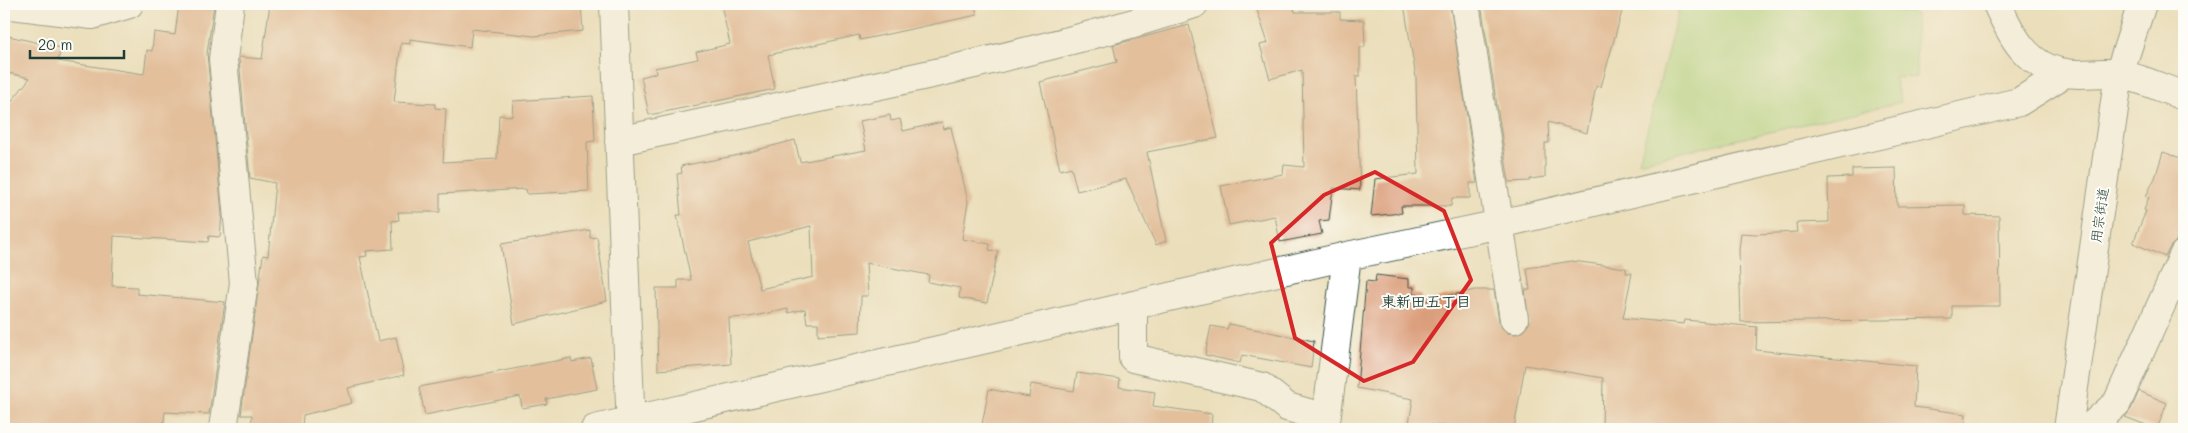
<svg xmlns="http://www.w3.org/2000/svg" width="2188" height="433" font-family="Mali,'Klee One',sans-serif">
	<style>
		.green { fill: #acda88; stroke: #668c5e }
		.building { fill: #d99975; fill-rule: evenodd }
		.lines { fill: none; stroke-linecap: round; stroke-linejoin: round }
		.minor-casing { stroke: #3e5548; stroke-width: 30 }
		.minor { stroke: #fff; stroke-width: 28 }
		.marked { fill: none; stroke: #d62828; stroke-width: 4; stroke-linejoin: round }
		.labels { text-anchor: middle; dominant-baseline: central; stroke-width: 4; stroke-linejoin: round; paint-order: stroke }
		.street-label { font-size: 14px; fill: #1f3d34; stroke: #fdfcf7 }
		.neighbourhood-label { font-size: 15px; font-weight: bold; fill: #1f3d34; stroke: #fdfcf7 }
	</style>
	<rect width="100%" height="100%" fill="#fdfcf7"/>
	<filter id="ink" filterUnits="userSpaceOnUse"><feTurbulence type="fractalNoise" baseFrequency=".02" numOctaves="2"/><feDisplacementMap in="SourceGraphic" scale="10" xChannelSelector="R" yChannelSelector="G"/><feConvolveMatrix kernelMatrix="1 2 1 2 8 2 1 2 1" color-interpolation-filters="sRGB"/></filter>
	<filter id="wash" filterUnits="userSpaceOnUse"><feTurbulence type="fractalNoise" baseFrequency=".0096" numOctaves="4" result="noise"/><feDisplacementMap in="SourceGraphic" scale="20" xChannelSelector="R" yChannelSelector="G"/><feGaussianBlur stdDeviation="1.12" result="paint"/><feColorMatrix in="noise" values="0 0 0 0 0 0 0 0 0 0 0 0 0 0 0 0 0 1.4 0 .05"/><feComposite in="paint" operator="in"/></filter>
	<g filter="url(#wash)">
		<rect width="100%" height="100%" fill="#ebdfbb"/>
		<path class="green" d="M1680,4H1879L1880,8L1916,14V77L1894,78L1901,102L1639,162Z"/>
		<g id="blocks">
			<path class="building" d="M179,4H214L207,53L222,214L220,237L209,236L208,242L114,236L112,286L137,287V294L225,302L209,414L165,412L163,429H4V111L30,78L4,72V35L61,48L58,61L144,74L147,50L152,51L154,32L175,35Z
				M270,4H581L583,31L534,36L472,29L470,47L410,39V44L401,43L394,102L435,104V108L446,109L443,162L497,159L499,115L512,116L513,101L593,96L595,141L587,142L589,191L527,194L526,189L440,194V212H398L399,220L392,221L393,249L366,251L367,256L360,257L378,341L396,337L404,375L348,388L352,403L303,415L302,429H251L252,415H241L263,255L268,256L275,183L250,178L239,59V57L262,59Z
				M721,4H975L977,15L860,40L859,35L768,55L775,89L649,115L641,77L656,73L655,68L698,59L696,52L730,44Z
				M1255,4H1293L1295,12H1340V19L1364,20L1365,47H1360V76H1356L1360,190L1333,188L1329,220L1319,221L1322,234L1280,242L1275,216L1229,225L1221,186L1283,174L1284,165L1304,167L1302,70L1270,79L1260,45L1268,43Z
				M1404,4H1450L1477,183H1470V198H1452L1451,206H1401L1402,213L1371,216L1375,179L1418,174L1416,78Z
				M1481,4H1541V9L1624,4L1601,87L1596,86L1587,133L1548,122L1549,143H1545V177L1530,179V181L1509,182Z
				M1189,25L1218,138L1147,152L1166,241L1156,245L1126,179L1077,191L1071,167L1060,170L1040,82L1117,62L1113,45Z
				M890,115L891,121L900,119L903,131L942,122L944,129L951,127L968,202L962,239L990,244L989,250L998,251L987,303L959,298L960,288L928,282L929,275L866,263L868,296H861L860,332L818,335V323H807L805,309L788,313V309L749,317L729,318L731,364L658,370L656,288H678V280H691L677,215H681L677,174L682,173L681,166L734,156L795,140L800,162L866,150L860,121ZM811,226L813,277L760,289L748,242Z
				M2163,152L2184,159V222L2176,241L2170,247L2165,257L2133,243L2146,211L2144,210L2149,197L2146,196L2155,178Z
				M1896,168L1897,206L1965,205V215L1999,216L2000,306H1952V319L1741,322L1739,250L1741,233L1756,234L1797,232L1796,223L1829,222L1828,178L1852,177V169Z
				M590,230V238L597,237L607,301L514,324L501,244Z
				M1572,261L1626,268V273H1632L1623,318L1684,324L1685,320L1757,327L1756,350L1916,366L1914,407L1966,414L1965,429H1602L1603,378L1525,365L1514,429H1445L1446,426L1409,423L1413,399L1357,388L1366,281L1375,282L1376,275L1409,279V287H1414V294L1421,295V302L1475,290H1494L1499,321L1502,328L1508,333L1516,334L1523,331L1529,324L1525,290H1530L1527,268Z
				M1229,324L1314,341L1311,368L1242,355L1240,363L1205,355L1211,326L1227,329Z
				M571,358L572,362L591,358L597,389L546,399L547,404L522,408L520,396L425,415L419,387Z
				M1077,373L1120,379L1119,387L1155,392L1153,406L1212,414L1211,429H981L989,389L1029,397L1031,384L1074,391Z
				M2139,391L2167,403L2157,429L2125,417L2131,409Z"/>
		</g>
	</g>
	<g filter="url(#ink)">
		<use href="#blocks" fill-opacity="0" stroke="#3e5548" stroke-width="1"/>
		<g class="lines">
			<g class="minor-casing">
				<path id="minor" d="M4,4L92,15L129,4
					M614,4L631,429
					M1465,4L1514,319
					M1997,4C2011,35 2027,68 2066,73C2083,76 2102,71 2119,74C2141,78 2163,89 2184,96
					M619,141C728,118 837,95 945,71C1029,51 1112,32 1194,4
					M1133,305V358L1262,387L1287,407L1326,418
					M223,429L244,283L223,59L230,4
					M595,429L1347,256L1500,224L2019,102L2065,73
					M1325,429L1347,256
					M2068,429L2119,74L2142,4
					M2088,429L2117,403L2184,254"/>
			</g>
			<use href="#minor" class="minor"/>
		</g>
	</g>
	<path d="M0 0H2188V433H0ZM1375,172L1444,211L1471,280L1413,362L1364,381L1295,338L1271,243L1324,195Z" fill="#ebdfbb" fill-opacity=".55" fill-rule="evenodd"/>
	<path class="marked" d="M1375,172L1444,211L1471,280L1413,362L1364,381L1295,338L1271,243L1324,195Z"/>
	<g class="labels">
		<g class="street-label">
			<text transform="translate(2099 215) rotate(-82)">用宗街道</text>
		</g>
		<g class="neighbourhood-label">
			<text x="1426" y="301">東新田五丁目</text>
		</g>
	</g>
	<rect width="2188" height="433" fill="none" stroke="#fdfcf7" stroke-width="20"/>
	<path d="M30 50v8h94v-8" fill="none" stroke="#1f3d34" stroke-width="2.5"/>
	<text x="38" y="50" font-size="15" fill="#1f3d34" stroke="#fdfcf7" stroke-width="4" paint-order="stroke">20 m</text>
</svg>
